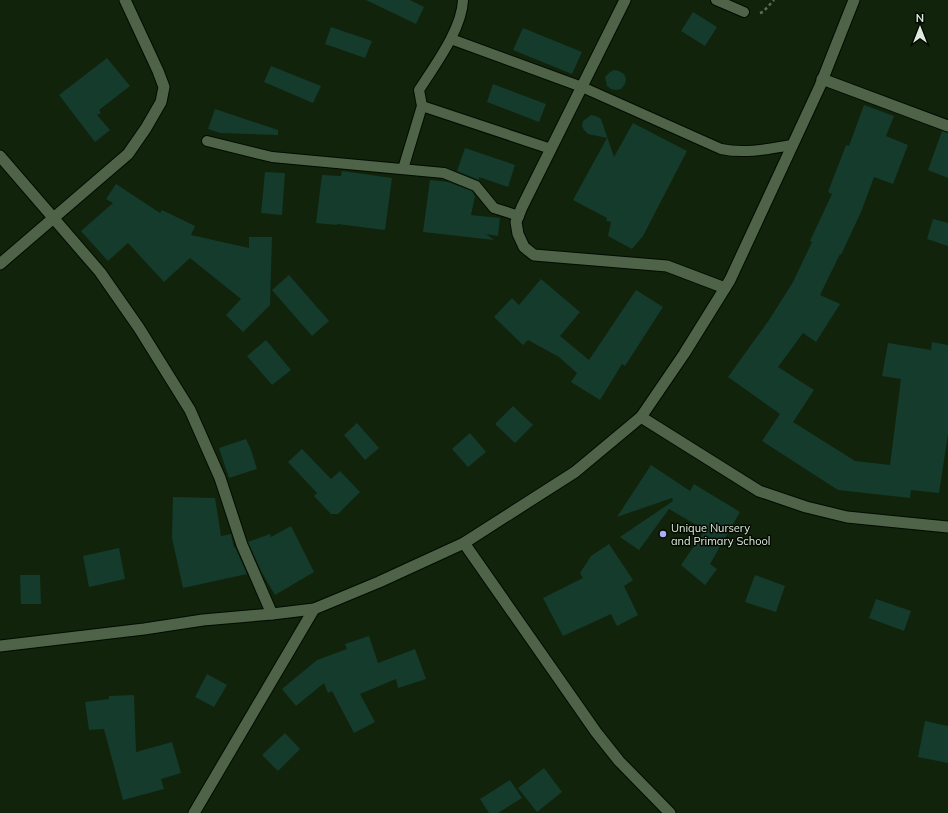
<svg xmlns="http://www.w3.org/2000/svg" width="948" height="813" font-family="Mulish,sans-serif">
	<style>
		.building { fill: #153b2d }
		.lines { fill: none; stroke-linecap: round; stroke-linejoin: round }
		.service-casing { stroke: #000c00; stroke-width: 12 }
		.minor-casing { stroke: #000c00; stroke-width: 13 }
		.tertiary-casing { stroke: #000c00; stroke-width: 13 }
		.path { stroke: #5c6d57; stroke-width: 2.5; stroke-dasharray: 3 3; stroke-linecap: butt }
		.service { stroke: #4e6348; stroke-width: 10 }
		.minor { stroke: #4e6348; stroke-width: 11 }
		.tertiary { stroke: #4e6348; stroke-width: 11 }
		.poi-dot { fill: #abaffb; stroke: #040a03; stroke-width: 1.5 }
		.labels { text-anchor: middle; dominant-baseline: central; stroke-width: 3; stroke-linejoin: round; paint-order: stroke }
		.poi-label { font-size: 11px; fill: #dfecdc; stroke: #040a03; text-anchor: start }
	</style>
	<rect width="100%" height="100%" fill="#11230b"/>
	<path class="building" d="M366,0H410L424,7L416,24Z
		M693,12L717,27L705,46L681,31Z
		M331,27L372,41L365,58L325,44Z
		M523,28L582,52L572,74L513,50Z
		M107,58L130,86L99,110L101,113L97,115L110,130L95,142L59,95Z
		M271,66L321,86L313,103L264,82Z
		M614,70L619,71L624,74L626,79L625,84L621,89L616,90L611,89L607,86L605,77L610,72Z
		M493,84L546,104L539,122L487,102Z
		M864,105L894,116L886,136L908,145L893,184L874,177L861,212L841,255L840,254L820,295L840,304L816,342L803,333L778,367L814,390L793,422L855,461L890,465L901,379L882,376L888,343L931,350L932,342L948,345V434L939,493L911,490L910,498L838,490L762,441L780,414L728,377L769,320L793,282L812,242L810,241L832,194L828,192L846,145L849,146Z
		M215,109L278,130V135L220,133L208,129Z
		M591,115L596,116L601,119L614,157L633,123L687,151L643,236L632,249L608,236L611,222L606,221L607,218L573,200L607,138L588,134L584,130L582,126L583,121Z
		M942,131L948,133V178L928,170Z
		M465,148L515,165L508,187L479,177V180L457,171Z
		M342,171L392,178L385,230L337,224V225L316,223L322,175L341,176Z
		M265,172L285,173L282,215L261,213Z
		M430,180L448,182L472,191L475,196L471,215L500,218L498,236L486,234L494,240L423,232Z
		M116,184L160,213L162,210L195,226L191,235L249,248V237H272L270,305L243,332L226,315L241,299L190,258L164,282L128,243L108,261L81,231L113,203L106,199Z
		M933,219L948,223V246L927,239Z
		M289,275L329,321L312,336L272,290Z
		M541,279L580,312L560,336L589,360L636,290L663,307L625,366L622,364L600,400L571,382L577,373L559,357L528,340L523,345L494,317L512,298L519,305Z
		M266,340L291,370L272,385L247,356Z
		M513,406L533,425L515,443L495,424Z
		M357,423L379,448L365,460L344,435Z
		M470,433L486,452L468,467L452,449Z
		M246,439L251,450L257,469L229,478L219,448Z
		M302,449L331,479L340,471L360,492L338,514H331L314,496L317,493L288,462Z
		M651,465L690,491L694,484L740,512L710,564L717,569L705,585L681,565L705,530L669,509L639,550L620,537L673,501L672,498L617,517Z
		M173,497L215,498L221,536L231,534L234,548L235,547L247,574L183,588L172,538Z
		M291,526L314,572L275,595L261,571L248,542L270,534L271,537Z
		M609,544L633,580L624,586L638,615L617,626L611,614L563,636L543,598L583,578L580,573L591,556Z
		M119,548L125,579L89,587L83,556Z
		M20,575H40L41,604H21Z
		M755,575L785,586L776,612L745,602Z
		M876,599L911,611L904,631L869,618Z
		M369,636L378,663L415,649L426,679L398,688L396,679L360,694L375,722L354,733L332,691L328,693L324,683L296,706L282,689L317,660L347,649L345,644Z
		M207,674L227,685L214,707L195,697Z
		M134,695L136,752L172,742L181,773L161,779L164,789L123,800L104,729L89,730L85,702L109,699V696Z
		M925,721L948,726V763L918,757Z
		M285,733L300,749L278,771L262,755Z
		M544,768L562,792L537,812L518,788Z
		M510,780L522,798L498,813H489L480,799Z"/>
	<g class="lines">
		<g class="service-casing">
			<path id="service" d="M463,0C462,29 435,65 419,90L422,106L551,149
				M716,0L744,12
				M451,39L582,87L721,149C745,154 768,149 792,145
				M207,141L272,157L444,173L476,186L494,208L519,216
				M403,169L422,106"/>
		</g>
		<g class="minor-casing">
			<path id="minor" d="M625,0L522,207L516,222L518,234L524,247L534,255L667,266L725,288
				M822,79L948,126
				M0,156L100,272L139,328L190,410L220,478L242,545L272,614
				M0,264L128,154L146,128L161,102L164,87L158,71L125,0
				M641,417L759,491L806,507L847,517L948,527
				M464,543L596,732L619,761L670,813
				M194,813L314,609"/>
		</g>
		<g class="tertiary-casing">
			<path id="tertiary" d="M0,646L144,629L203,620L272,614L314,609L379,582L464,543L575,472L641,417L684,354L730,280L820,86L854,0"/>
		</g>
		<path class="path" d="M760,13L763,12L774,0"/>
		<use href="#service" class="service"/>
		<use href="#minor" class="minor"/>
		<use href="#tertiary" class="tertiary"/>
	</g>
	<circle class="poi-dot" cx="663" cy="534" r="4"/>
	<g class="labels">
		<g class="poi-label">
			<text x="671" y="528">Unique Nursery<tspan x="671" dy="13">and Primary School</tspan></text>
		</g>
	</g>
	<g transform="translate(920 28)" stroke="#040a03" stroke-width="3" paint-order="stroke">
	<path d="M0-3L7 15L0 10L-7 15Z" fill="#dfecdc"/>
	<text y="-6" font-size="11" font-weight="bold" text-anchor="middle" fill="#dfecdc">N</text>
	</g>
</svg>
